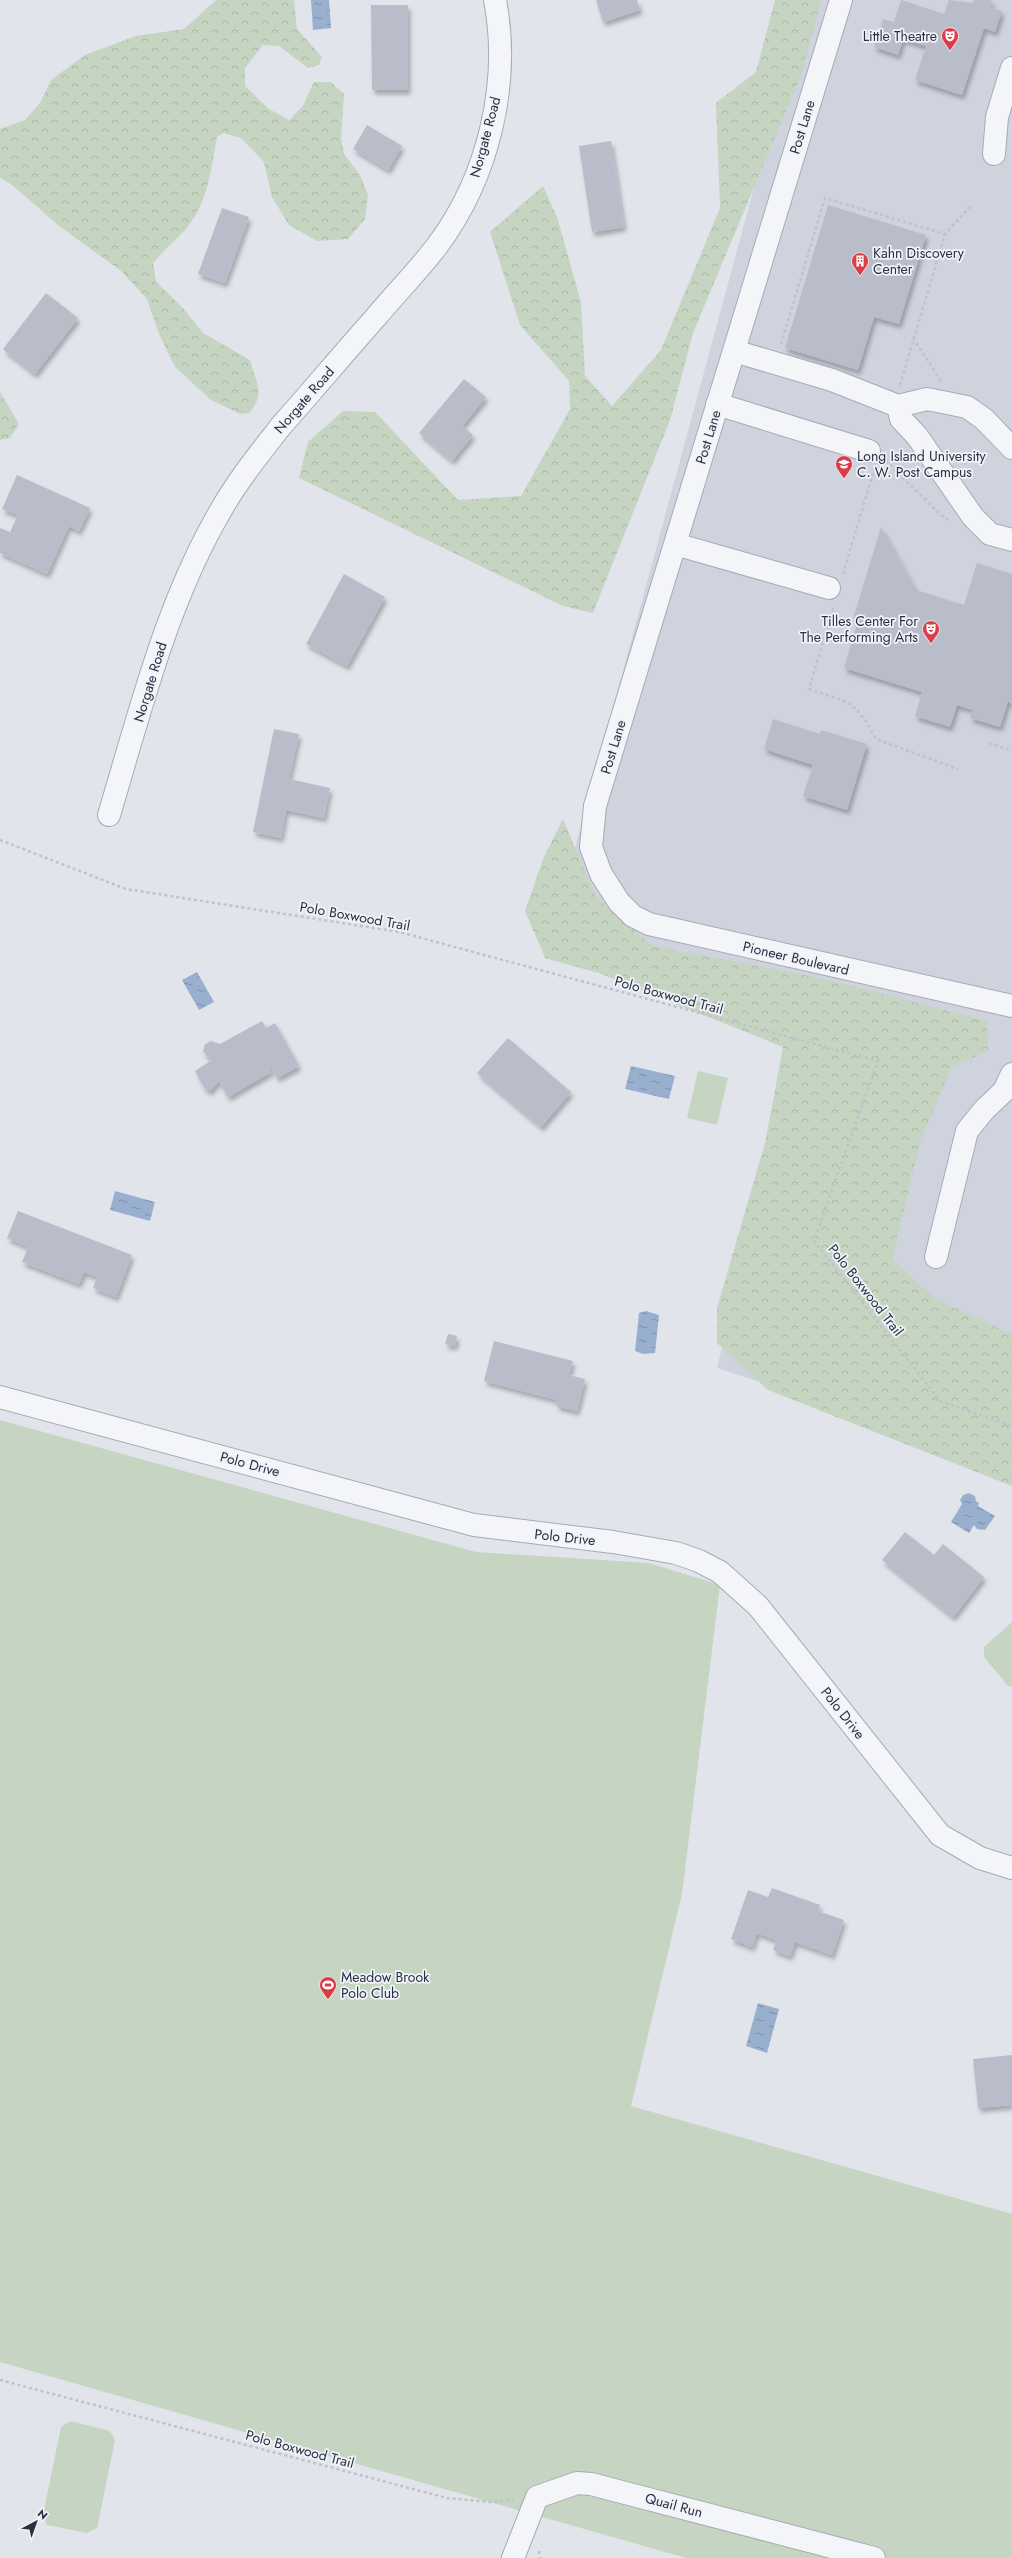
<svg xmlns="http://www.w3.org/2000/svg" width="1012" height="2558" font-family="Jost,sans-serif">
	<style>
		.built { fill: #cfd3dd }
		.forest { fill: url(#forest-crowns) }
		.garden { fill: #c5d5c1 }
		.water { fill: url(#water-ripples) }
		.building { fill: #b8bdc9; filter: url(#shadow) }
		.lines { fill: none; stroke-linecap: round; stroke-linejoin: round }
		.minor-casing { stroke: #a6aab6; stroke-width: 24 }
		.path { stroke: #bfc2ca; stroke-width: 2.5; stroke-dasharray: 3 3; stroke-linecap: butt }
		.minor { stroke: #f4f5f9; stroke-width: 22 }
		.labels { text-anchor: middle; dominant-baseline: central; stroke-width: 3.5; stroke-linejoin: round; paint-order: stroke }
		.poi-label { font-size: 14px; fill: #283044; stroke: #f1f3f8; text-anchor: start }
		.street-label { font-size: 14px; fill: #283044; stroke: #f1f3f8 }
	</style>
	<defs>
		<pattern id="forest-crowns" width="20" height="18" patternUnits="userSpaceOnUse"><rect width="20" height="18" fill="#c5d5c1"/><path d="M2 6a3 3 0 1 1 6 0M12 15a3 3 0 1 1 6 0" fill="none" stroke="#a9b7a7"/></pattern>
		<pattern id="water-ripples" width="26" height="14" patternUnits="userSpaceOnUse"><rect width="26" height="14" fill="#99afce"/><path d="M2 4q2-2 4 0t4 0M15 11q2-2 4 0t4 0" fill="none" stroke="#7d8fa9"/></pattern>
		<filter id="shadow"><feDropShadow dx="2.5" dy="4.5" stdDeviation="2" flood-color="#0004"/></filter>
	</defs>
	<rect width="100%" height="100%" fill="#e1e4eb"/>
	<path class="built" d="M805,0H1012V1463L717,1368L800,1030L545,958Z"/>
	<path class="forest" d="M216,0H294L297,29L322,57L319,65L308,68L279,46L263,45L245,68V86L269,109L289,120L303,106L314,82H331L344,94L341,139L344,154L360,175L368,195L365,219L348,239L317,241L289,225L272,197L264,162L241,138L224,133L217,137C211,169 208,204 185,230C175,241 163,251 153,263L156,282L182,307L203,333L250,360C256,383 266,394 249,413L240,414L211,400L175,367L159,334L147,299L121,271L59,226L11,184L0,178V129L25,120L40,103L51,80L85,55L136,36L184,29Z
		M775,0H821L802,73L693,333L670,420L593,613L563,606L299,478L308,442L343,411L375,412L458,500L521,496L570,409L569,381L520,325L490,232L543,186L557,217L581,302L585,376L612,406L661,350L720,208L716,103L756,72Z
		M0,392L19,424L10,438L0,440Z
		M563,819L596,897L653,946L825,979L987,1021L988,1051L952,1067L921,1139L892,1259L936,1299L1012,1334V1486L768,1390L717,1343V1308L765,1143L783,1047L599,973L545,958L525,911L543,859Z"/>
	<path class="garden" d="M698,1071L728,1078L717,1125L687,1118Z
		M0,1420L476,1552L649,1563L720,1585L682,1894L631,2106L1012,2214V2558H686L0,2362Z
		M1012,1622V1686H1008L984,1657V1647Z
		M70,2421L110,2431L115,2440L97,2528L87,2533L47,2525L43,2515L61,2427Z"/>
	<path class="water" d="M311,0H329L331,28L313,30Z
		M197,972L214,1002L199,1010L182,980Z
		M631,1066L675,1076L669,1099L625,1089Z
		M115,1191L155,1202L150,1221L110,1210Z
		M646,1311L659,1315L655,1353L643,1354L635,1351L639,1313Z
		M969,1493L975,1496L976,1501L979,1503L978,1506L995,1516L985,1530L977,1529L974,1525L969,1533L951,1522L962,1504L960,1500L963,1495Z
		M758,2003L779,2009L767,2053L746,2046Z"/>
	<path class="building" d="M596,0H637L640,10L603,22Z
		M901,0L944,14L949,0L973,3L974,0H992L990,7L1002,11L995,32L984,28L962,95L915,80L926,46L903,39L898,55L874,47L883,19L894,22Z
		M371,5H408V90H372Z
		M367,125L402,146L388,170L353,149Z
		M611,141L624,227L592,232L579,146Z
		M828,205L926,235L899,324L874,317L858,370L785,348Z
		M222,208L249,217L225,283L198,274Z
		M46,293L78,318L35,374L3,349Z
		M464,379L486,397L462,426L473,435L452,461L419,433Z
		M17,475L90,508L79,531L69,526L47,574L0,553V528L10,532L18,515L2,509Z
		M881,527L916,590L964,605L977,563L1012,574V705L1008,701L1000,727L970,718L973,710L957,705L950,727L915,716L922,692L844,668L858,620L853,619Z
		M344,574L385,597L347,666L306,644Z
		M773,719L820,734L821,730L867,744L847,810L803,796L813,765L764,749Z
		M274,729L299,734L289,779L330,788L324,818L286,810L281,838L253,832Z
		M262,1021L266,1028L275,1023L299,1066L277,1078L268,1062L271,1072L228,1097L219,1081L210,1091L205,1089L195,1071L213,1059L207,1056L203,1051L205,1044L211,1041L220,1044Z
		M508,1038L571,1092L541,1127L477,1073Z
		M18,1211L132,1255L116,1297L93,1288L97,1277L84,1272L79,1284L22,1262L28,1247L7,1238Z
		M448,1334L457,1336L455,1346L445,1344Z
		M494,1341L573,1361L569,1375L585,1379L577,1411L556,1406L557,1400L484,1381Z
		M905,1532L934,1555L943,1544L984,1577L953,1617L882,1560Z
		M772,1888L820,1905L818,1911L844,1920L832,1955L795,1942L790,1956L773,1950L776,1940L757,1933L752,1947L731,1939L748,1890L768,1897Z
		M1012,2055V2105L978,2108L973,2059Z"/>
	<g class="lines">
		<g class="minor-casing">
			<path id="minor" d="M841,0L595,806L591,847L601,874L619,902L633,916L649,924L1012,1006
				M994,154L997,117L1012,68
				M734,351L832,380L898,406L927,399L967,407L984,419L1012,448
				M717,404L869,451
				M898,406L901,419L917,436L973,517L990,534L1012,540
				M675,544L829,588
				M109,815C140,712 166,604 221,510C238,480 260,453 281,426C313,390 344,353 376,317C396,293 418,271 437,246C488,178 511,84 495,0
				M936,1257L967,1131L984,1110L1004,1091L1012,1074
				M0,1397L474,1525L613,1542L676,1553L699,1561L720,1572L758,1606L940,1835L980,1858L1012,1868
				M513,2558L537,2497L577,2483L591,2484L874,2558"/>
		</g>
		<path class="path" d="M913,338L941,381
			M781,344L825,198L945,234
			M900,385L945,234L971,206
			M886,460C898,475 911,485 924,498C933,507 938,514 950,521
			M843,574L874,470
			M833,608L809,689C849,703 855,699 876,739L958,769
			M989,743L1012,751
			M0,840L126,889L399,932L878,1061L814,1241L940,1401L1012,1426
			M0,2380L447,2498L490,2502L514,2499
			M539,2551L540,2558"/>
		<use href="#minor" class="minor"/>
	</g>
	<defs>
		<g id="theatre-pin" transform="scale(0.9)"><path d="M0 17L-7.5 6A9.5 9.5 0 1 1 7.5 6Z" fill="#da3c48" stroke="#f1f3f8"/><path d="M-5-5.5Q0-4 5-5.5V0Q5 5 0 6Q-5 5-5 0ZM-3.3-2.5H-1v1.5H-3.3ZM1-2.5H3.3v1.5H1ZM-2.8 1Q0 5.5 2.8 1Z" fill="#fff"/></g>
		<g id="building-pin" transform="scale(0.9)"><path d="M0 17L-7.5 6A9.5 9.5 0 1 1 7.5 6Z" fill="#da3c48" stroke="#f1f3f8"/><path d="M-4-6H4V6H1V3H-1V6H-4ZM-2.5-4.3h1.7v1.8h-1.7ZM.8-4.3h1.7v1.8H.8ZM-2.5-1h1.7V.8h-1.7ZM.8-1h1.7V.8H.8Z" fill="#fff"/></g>
		<g id="university-pin" transform="scale(0.9)"><path d="M0 17L-7.5 6A9.5 9.5 0 1 1 7.5 6Z" fill="#da3c48" stroke="#f1f3f8"/><path d="M0-5L7-2L0 1L-7-2ZM-4 1L0 2.5L4 1V4Q0 6-4 4Z" fill="#fff"/></g>
		<g id="stadium-pin" transform="scale(0.9)"><path d="M0 17L-7.5 6A9.5 9.5 0 1 1 7.5 6Z" fill="#da3c48" stroke="#f1f3f8"/><path d="M0-5a6.5 5 0 1 0 0 10a6.5 5 0 1 0 0-10ZM-3.5-1.8h7v3.6h-7Z" fill="#fff"/></g>
	</defs>
	<g fill-rule="evenodd">
		<use href="#theatre-pin" x="950" y="36"/>
		<use href="#building-pin" x="860" y="261"/>
		<use href="#university-pin" x="844" y="464"/>
		<use href="#theatre-pin" x="931" y="629"/>
		<use href="#stadium-pin" x="328" y="1985"/>
	</g>
	<g class="labels">
		<g class="poi-label">
			<text x="937" y="36" text-anchor="end">Little Theatre</text>
			<text x="873" y="253">Kahn Discovery<tspan x="873" dy="16">Center</tspan></text>
			<text x="857" y="456">Long Island University<tspan x="857" dy="16">C. W. Post Campus</tspan></text>
			<text x="918" y="621" text-anchor="end">Tilles Center For<tspan x="918" dy="16">The Performing Arts</tspan></text>
			<text x="341" y="1977">Meadow Brook<tspan x="341" dy="16">Polo Club</tspan></text>
		</g>
		<g class="street-label">
			<text transform="translate(802 127) rotate(-73)">Post Lane</text>
			<text transform="translate(485 137) rotate(-75)">Norgate Road</text>
			<text transform="translate(304 400) rotate(-49)">Norgate Road</text>
			<text transform="translate(708 437) rotate(-73)">Post Lane</text>
			<text transform="translate(150 682) rotate(-73)">Norgate Road</text>
			<text transform="translate(613 747) rotate(-73)">Post Lane</text>
			<text transform="translate(355 916) rotate(10)">Polo Boxwood Trail</text>
			<text transform="translate(796 958) rotate(13)">Pioneer Boulevard</text>
			<text transform="translate(669 995) rotate(15)">Polo Boxwood Trail</text>
			<text transform="translate(866 1290) rotate(52)">Polo Boxwood Trail</text>
			<text transform="translate(250 1464) rotate(15)">Polo Drive</text>
			<text transform="translate(565 1537) rotate(6)">Polo Drive</text>
			<text transform="translate(843 1713) rotate(52)">Polo Drive</text>
			<text transform="translate(300 2449) rotate(15)">Polo Boxwood Trail</text>
			<text transform="translate(674 2505) rotate(15)">Quail Run</text>
		</g>
	</g>
	<g transform="translate(36 2522) rotate(41)" stroke="#f1f3f8" stroke-width="3" paint-order="stroke">
	<path d="M0-3L7 15L0 10L-7 15Z" fill="#283044"/>
	<text y="-6" font-size="11" font-weight="bold" text-anchor="middle" fill="#283044">N</text>
	</g>
</svg>
